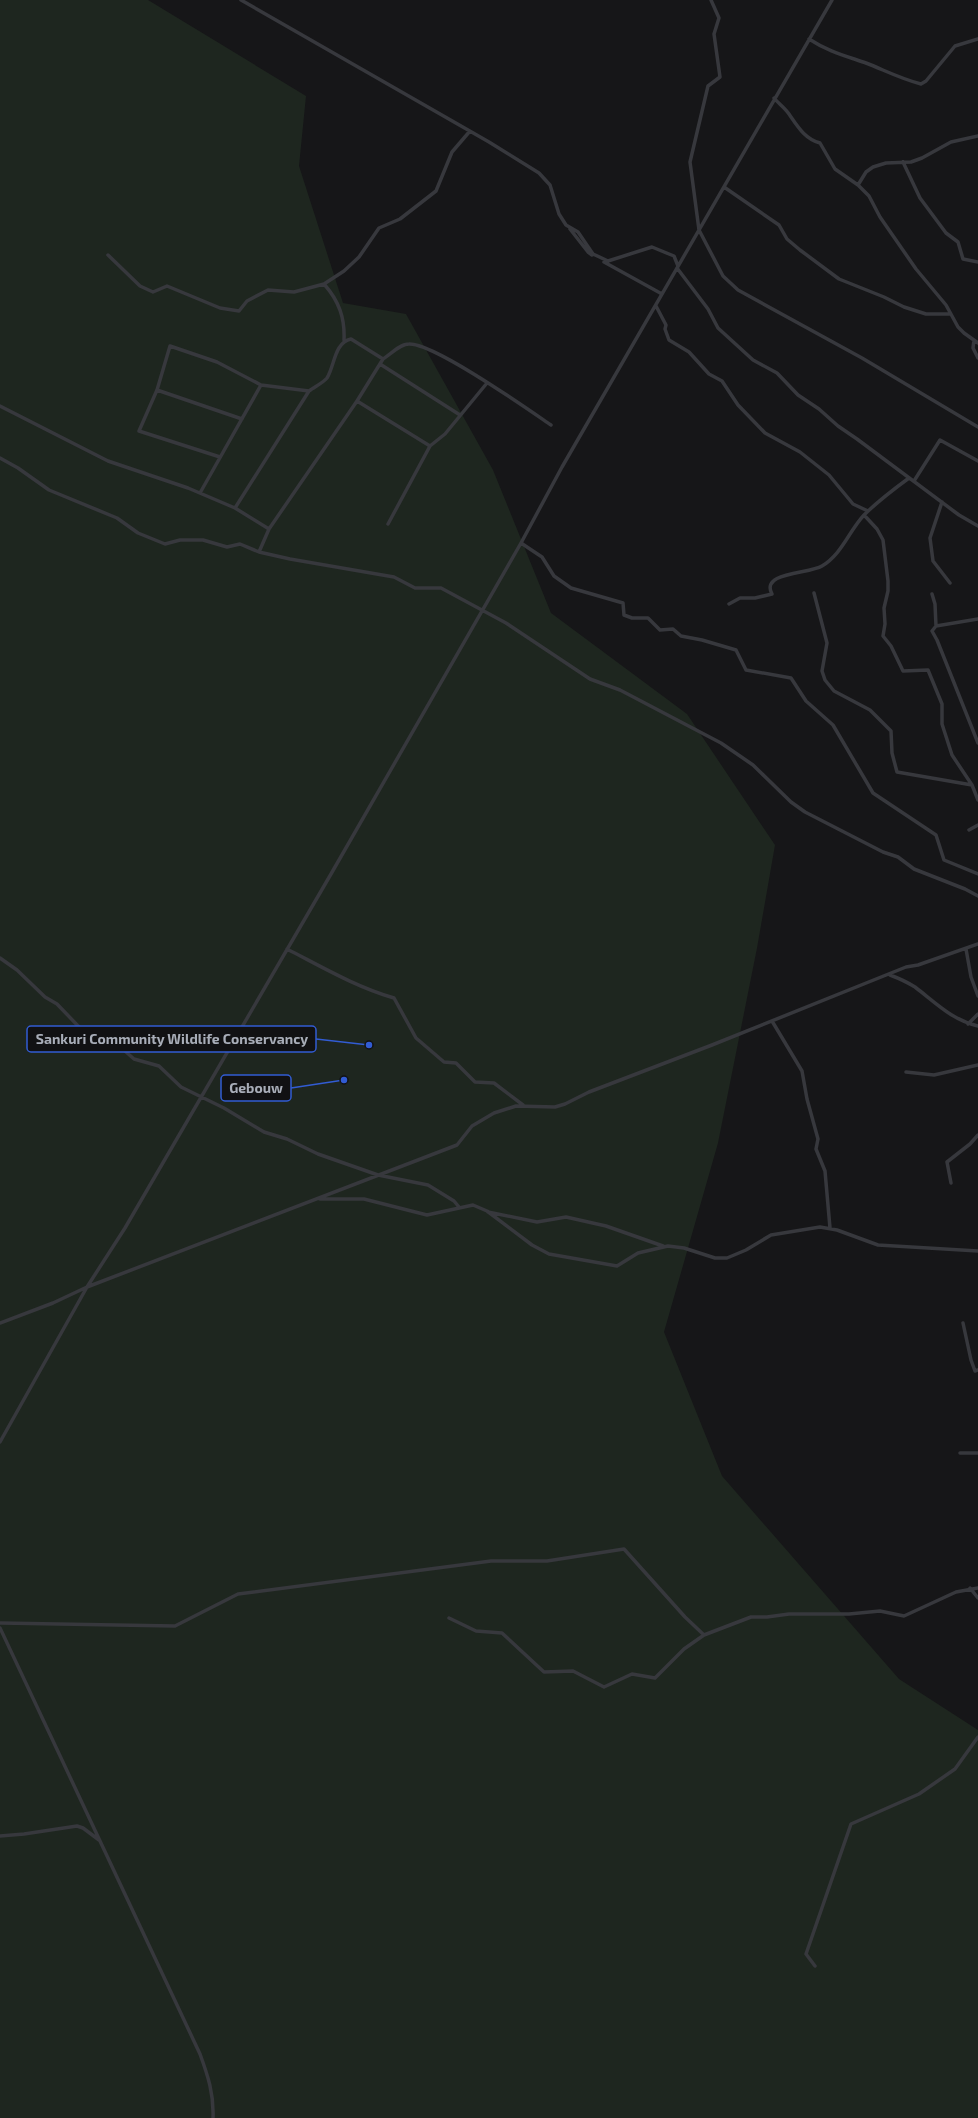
<svg xmlns="http://www.w3.org/2000/svg" width="978" height="2118" font-family="'Exo 2',sans-serif">
	<style>
		.park { fill: #1e261f }
		.lines { fill: none; stroke-linecap: round; stroke-linejoin: round }
		.minor { stroke: #37383d; stroke-width: 3.5 }
		.leader { fill: none; stroke: #325cd3; stroke-width: 1.5 }
		.callout-dot { fill: #325cd3; stroke: #111113; stroke-width: 1.5 }
		.callout { fill: #111113; stroke: #325cd3; stroke-width: 1.5 }
		.callout-label { font-size: 14px; text-anchor: middle; font-weight: bold; fill: #a8adb8 }
	</style>
	<rect width="100%" height="100%" fill="#161618"/>
	<path class="park" d="M0,0H148L306,96L299,166L343,303L406,314L493,470L551,613L687,714L775,845L757,948L718,1143L664,1332L722,1476L899,1679L978,1730V2118H0Z"/>
	<g class="lines">
		<path class="minor" d="M241,0L489,142L539,173L550,185L559,214L566,225L578,232L593,254L608,261L652,247L674,256L678,266
			M711,0L719,18L714,34L720,77L708,86L690,162L699,230L723,276L738,290L862,358L978,427
			M809,39C827,51 846,56 866,63C884,70 901,79 921,84L926,81L955,46L978,39
			M774,98C779,104 785,108 789,114C798,127 805,139 820,143L835,169L858,185L869,196L880,217L916,269L946,305L958,327L964,333L978,343
			M903,162L920,198L946,233L958,242L963,259L978,262
			M858,185L866,172L873,167L886,163L911,162L922,158L951,142L978,136
			M724,187L779,225L787,239L800,250L839,279L884,297L904,307L926,314H951
			M570,229L588,252L592,255
			M108,255L140,286L153,292L167,286L220,308L239,311L247,301L268,290L294,292L324,284
			M604,262L662,294
			M677,268L708,309L718,328L753,360L777,373L798,395L819,409L838,426L857,439L959,515L978,526
			M656,306L666,325L665,329L669,340L689,352L709,374L722,381L738,405L765,433L800,452L829,475L853,504L868,511
			M344,340C345,318 339,301 324,284L344,271L359,257L379,228L400,219L436,191L452,152L470,131
			M974,340L973,348L978,358
			M383,359L357,401L430,446
			M380,364L460,415
			M157,390L242,419
			M0,406L108,461L188,488L235,508L269,529
			M220,457L139,431L157,390L170,346L217,362L261,385
			M0,458L18,468L49,490L117,518L138,533L165,544L180,540H203L227,547L240,544L259,552L290,559L394,577L415,588H441L506,623L590,679L620,690L721,743L753,765L791,802L805,812L883,852L898,857L914,869L965,889L978,896
			M914,481L940,440L978,461
			M200,493L261,385L309,391C314,387 323,383 327,378C335,365 334,343 351,339L383,359C391,354 400,344 409,344C434,343 526,408 551,425
			M942,502L930,538L933,561L950,583
			M235,508L309,391
			M864,515L877,529L883,540L888,581V591L884,608L885,624L883,636L891,646L903,671L928,670L942,704V724L952,755L972,785L978,800
			M388,524L430,446L445,434L487,383
			M521,543L542,557L554,576L571,588L623,603L624,615L632,618H648L660,630L673,629L681,636L702,640L736,650L746,670L791,678L806,701L833,725L873,793L936,835L944,860L978,874
			M259,552L269,529L357,401
			M814,593L827,643L822,671L825,680L834,691L870,710L891,731L892,753L897,772L972,785
			M932,594L935,604L936,626
			M729,604L740,598H755L772,594C760,572 809,574 822,566C842,554 849,531 864,515C878,501 894,489 909,478
			M978,619L936,626L932,631L937,640L978,743
			M969,830L978,825
			M287,949C322,967 356,987 394,998L416,1038L444,1062L456,1063L475,1082L494,1083L523,1105
			M966,949L971,977L978,996
			M0,958L17,970L45,997L57,1004L81,1029L117,1044L134,1059L159,1066L181,1087L224,1108L264,1132L287,1139L318,1154L378,1175L428,1185L454,1201L459,1207
			M890,975C898,978 907,982 915,987C936,1003 952,1020 978,1026
			M772,1021L802,1071L807,1099L818,1139L816,1149L825,1171L830,1228
			M968,1024L978,1014
			M906,1072L934,1075L978,1065
			M951,1183L947,1162L970,1144L978,1135
			M320,1199H364L427,1215L473,1205L487,1211L532,1245L549,1254L617,1266L638,1253L668,1246L684,1248L715,1258H727L746,1250L771,1235L820,1227L837,1230L878,1245L978,1251
			M488,1212L537,1222L566,1217L606,1226L663,1246
			M0,1323L53,1303L87,1287L457,1145L472,1126L494,1113L516,1106L555,1107L565,1104L589,1092L712,1045L906,967L918,965L978,944
			M963,1323L971,1360L975,1371L978,1370
			M0,1442L87,1287L125,1228L331,874L521,543L562,467L832,0
			M960,1453H978
			M970,1588L978,1598
			M449,1618L476,1631L502,1633L544,1672L573,1671L604,1687L632,1674L655,1678L684,1649L704,1635L751,1617H767L789,1614H849L880,1611L904,1616L956,1592L978,1588
			M0,1623L175,1626L238,1594L491,1561H547L624,1549L685,1617L704,1635
			M0,1628L200,2054C208,2076 214,2094 213,2118
			M0,1836L24,1834L77,1826L83,1828L99,1840
			M815,1966L806,1954L851,1824L919,1794L955,1769L978,1737"/>
	</g>
	<path class="leader" d="M369 1045L316 1039M344 1080L291 1088"/>
	<g class="callout-dot">
		<circle cx="369" cy="1045" r="4"/>
		<circle cx="344" cy="1080" r="4"/>
	</g>
	<g class="callout">
		<rect x="27" y="1026" width="289" height="26" rx="4"/>
		<rect x="221" y="1075" width="70" height="26" rx="4"/>
	</g>
	<g class="callout-label">
		<text x="172" y="1044">Sankuri Community Wildlife Conservancy</text>
		<text x="256" y="1093">Gebouw</text>
	</g>
</svg>
